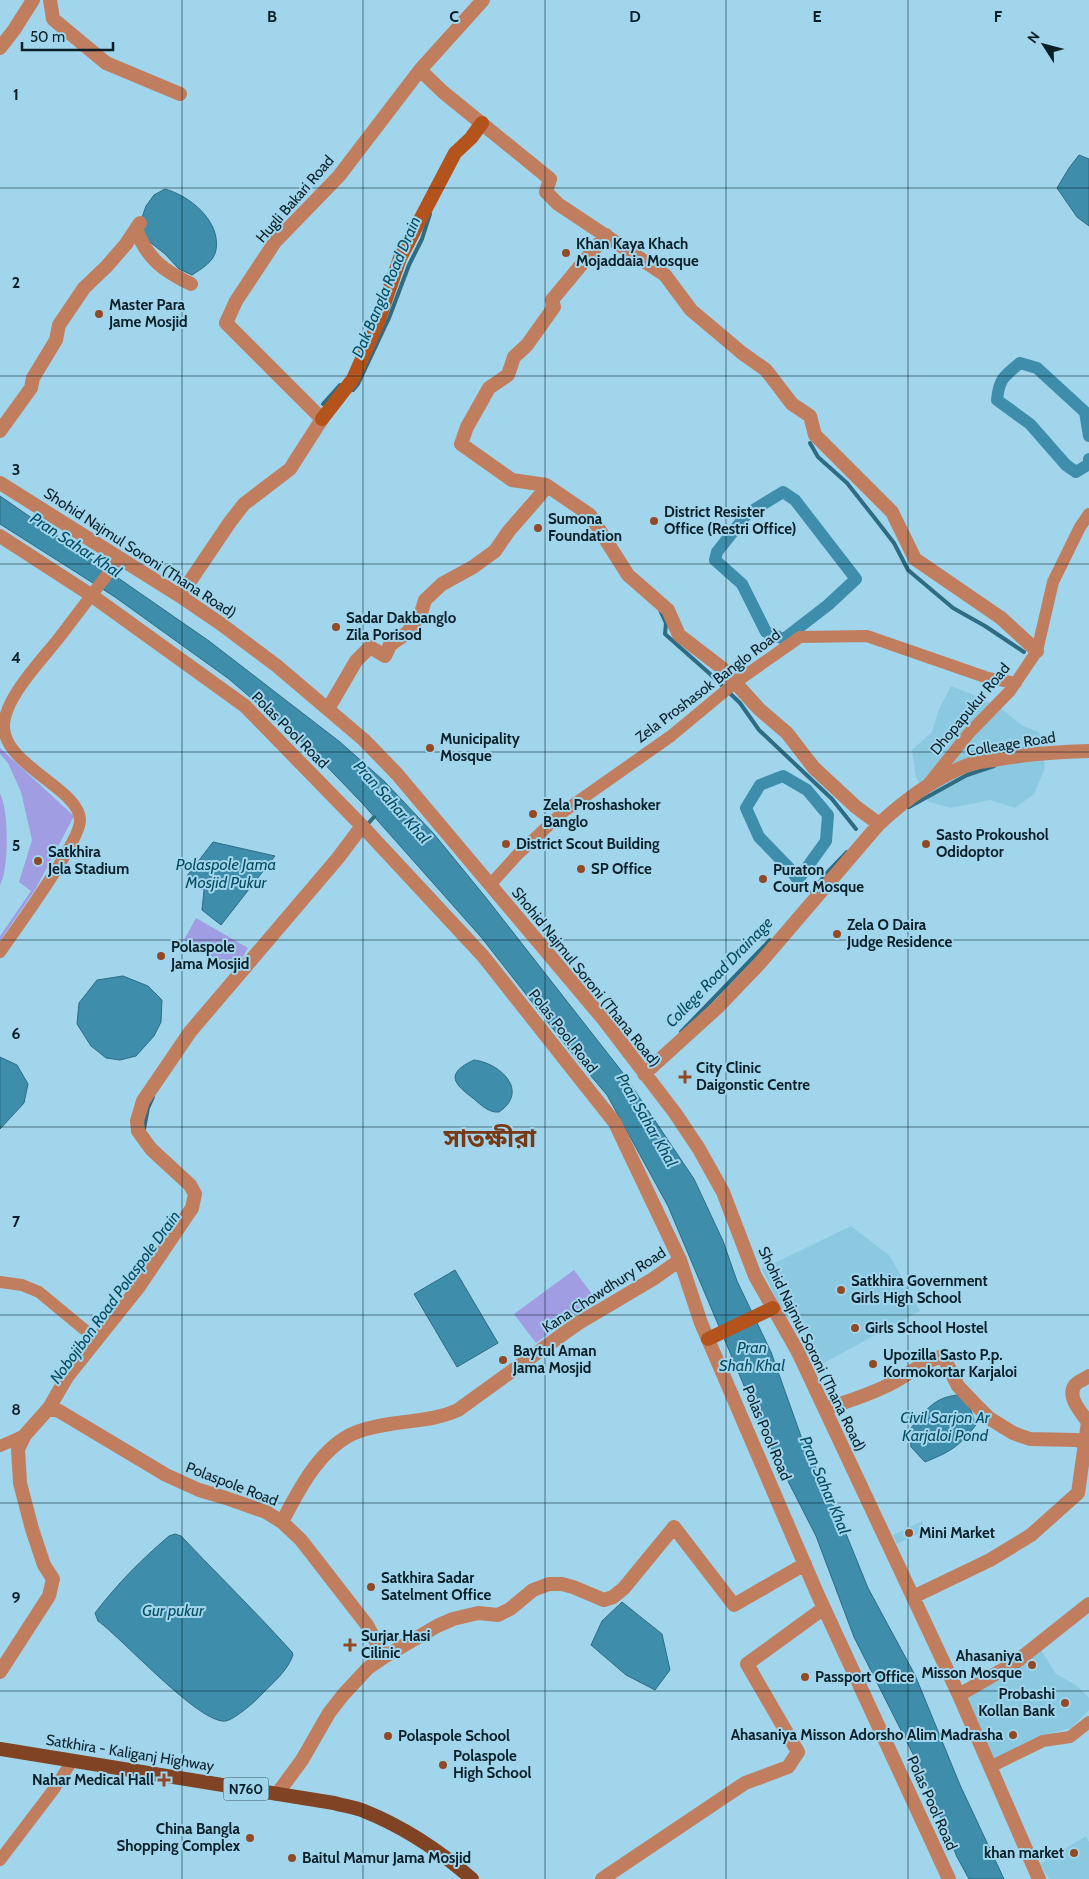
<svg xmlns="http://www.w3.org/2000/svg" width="1089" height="1879" font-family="Cabin,'Noto Sans Bengali',sans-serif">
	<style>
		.built { fill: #8bc9e1 }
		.green { fill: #a19de3 }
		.water { fill: #3d8dab; stroke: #2e6c83 }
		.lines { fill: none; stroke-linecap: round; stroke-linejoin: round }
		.stream { stroke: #2e6c83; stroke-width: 4 }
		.canal { stroke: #3d8dab; stroke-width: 12 }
		.minor { stroke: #c07e5f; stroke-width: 12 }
		.tertiary { stroke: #c07e5f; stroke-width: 14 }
		.secondary { stroke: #b4531c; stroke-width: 14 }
		.trunk { stroke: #804324; stroke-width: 14 }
		.grid { fill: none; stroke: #0a1f27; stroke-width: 1; stroke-opacity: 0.55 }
		.poi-dot { fill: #914a25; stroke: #a1d5ec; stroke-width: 2 }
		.labels { text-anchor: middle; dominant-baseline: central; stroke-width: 4; stroke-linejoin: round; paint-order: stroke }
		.shield { fill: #a1d5ec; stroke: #375662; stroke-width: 1 }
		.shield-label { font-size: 14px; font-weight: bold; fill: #0a1f27 }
		.street-label { font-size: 15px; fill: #0a1f27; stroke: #a1d5ec }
		.poi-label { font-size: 15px; font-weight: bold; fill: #0a1f27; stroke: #a1d5ec; text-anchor: start }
		.water-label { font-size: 16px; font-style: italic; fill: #064c61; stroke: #a1d5ec }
		.town-label { font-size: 25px; font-weight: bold; fill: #783917; stroke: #a1d5ec }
		.grid-label { font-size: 16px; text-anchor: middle; font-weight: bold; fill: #0a1f27; stroke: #a1d5ec; stroke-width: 4; stroke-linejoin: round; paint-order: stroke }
	</style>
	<rect width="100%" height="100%" fill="#a1d5ec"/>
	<path class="built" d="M951,686L976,696L1002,709L1023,726L1039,732L1045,768L1034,794L1015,808L990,800L951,808L929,802L916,777L912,750L932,732L939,709Z
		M851,1226L890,1256L920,1311L820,1365L803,1333L783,1313L762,1269Z
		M922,1521L926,1530L897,1544L893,1535Z
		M1041,1650L1056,1674L1076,1685L1089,1698V1710L1071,1728L1035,1738L994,1759L960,1694Z
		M1086,1836L1089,1842V1879H1049L1040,1864Z"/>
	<path class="green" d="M0,748L74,816L35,890L0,941V936L31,891L19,882L32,840L21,792L8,763L0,754Z
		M0,794C9,808 9,871 0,885Z
		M196,918L248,948L235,970L184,940Z
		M574,1270L595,1298L536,1343L514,1314Z"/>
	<path class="water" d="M1079,155L1089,159V226L1077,217L1057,188L1069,168Z
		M165,189C190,196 221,221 216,250C214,262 201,269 192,275L179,269L165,254L146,239L140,223L146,206L154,195Z
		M0,496L209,641L340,742L384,781L434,834L487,899L623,1073L694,1179L723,1241L737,1281L771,1352L802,1439L840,1519L868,1588L915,1675L960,1785L1004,1879H969L957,1857L917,1762L854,1637L816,1536L767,1440L668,1206L607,1095L579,1062L481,937L362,803L309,748L229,679L115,597L0,524Z
		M213,842L275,856L221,925L202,910L204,890L187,876Z
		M123,976L148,986L162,1000L161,1022L154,1036L136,1056L120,1060L106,1058L91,1046L77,1024L79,1003L97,980Z
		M0,1057L17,1065L28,1084L24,1103L0,1129Z
		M474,1060C500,1063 530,1091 499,1112C489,1113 481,1105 474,1099C454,1084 444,1074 474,1060Z
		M455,1270L498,1343L457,1367L414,1294Z
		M957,1395L968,1402L976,1425C958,1447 952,1451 925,1462L911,1447L910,1429C925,1412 932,1398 957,1395Z
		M175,1534L181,1536C218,1575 256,1612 292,1652L293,1655C288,1670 273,1683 262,1694C256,1701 235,1719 226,1721C200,1725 123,1639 98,1621L95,1613C118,1583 141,1560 169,1536Z
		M622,1602L662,1634L670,1670L655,1690L626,1675L591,1645L602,1621Z"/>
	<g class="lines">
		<path class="stream" d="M353,390L358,384L389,318L409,265L422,239L430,214
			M323,404L340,385
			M810,443L818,457L847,483L877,521L894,543L908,570L953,608L985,626L1024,652
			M660,610L666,623L665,634L709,673L740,703L759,730L832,799L856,829
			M909,807L967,775L994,766
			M365,827L374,817
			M812,892L825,875L847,852
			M681,1032L770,940
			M144,1129L148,1108L153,1097"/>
		<path class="canal" d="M1089,436L1085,412L1037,368L1020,363C1004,376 999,379 997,400L1030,424L1066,465L1076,472L1089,464V459
			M783,492L795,500L856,579L828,605L784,639L766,632L742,584L715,560L717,552L747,514Z
			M783,776L807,790L828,815L826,841L798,880L790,869L759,837L746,808L760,785Z"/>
		<path class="minor" d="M929,783L970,732L1010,691L1037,651L1053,582L1080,527L1089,514
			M490,885L518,854L563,812L671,736L736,682L800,637L867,636L988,678L1016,683
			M0,952C15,930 81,841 80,820C80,789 3,765 4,726C4,697 45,657 62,634C81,609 100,584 119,559
			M0,1282L22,1285L39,1292L97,1340
			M0,1446L25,1435
			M990,1767L1043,1741L1070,1737L1089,1722
			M0,1860L54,1789L72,1761"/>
		<path class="tertiary" d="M50,0L53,19L106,63L180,94
			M0,48L14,30L33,0
			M420,70L443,92L550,179L546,192L558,204L665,275L691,310L742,353L766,370L792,404L810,416L815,435L892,512L915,559L1001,618L1037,651
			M136,229C147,259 164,271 191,284
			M606,235L552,300L554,307L527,345L514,357L508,375L489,388L467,427L461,444L512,480L546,485L590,515L628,575L668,610L679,635L722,668L759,709L787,733L814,768L856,807L879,824
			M0,431L31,388L33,378L56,340L59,325L84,288L107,266L126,244L140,223
			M0,483L180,596L221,624L277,666L364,740L397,774L604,1020L675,1113L699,1149L723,1192L755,1276L798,1352L958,1693L1039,1879
			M0,536L91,595L245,706L364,828L483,956L615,1123L680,1260L701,1323L817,1593L949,1879
			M180,596L230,522L244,504L290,469L322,419L226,323L236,301L275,242L339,176L420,70L483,0
			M328,709L356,661L370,647L385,656L390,645L407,633L421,613L425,600L442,584L473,567L495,551L508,532L541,494L546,485
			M644,1074L719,1006L760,963L879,824C906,799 934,778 968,765C976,762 986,761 994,760C1025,754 1057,752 1089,751
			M49,1408L59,1411L166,1475L199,1490L226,1498L266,1512L282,1522L301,1540L367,1625L384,1657
			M825,1409C848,1401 873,1394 894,1382C911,1373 924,1361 943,1356L958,1386L977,1406L989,1418L1013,1433L1030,1439L1077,1440L1084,1443
			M282,1522C298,1491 318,1452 350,1435C362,1429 377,1426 390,1424C414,1420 436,1420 458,1410L577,1324L653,1279L680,1260
			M913,1597L990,1560L1031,1535L1078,1493L1088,1422C1082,1413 1066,1397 1075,1385C1078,1381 1085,1379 1089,1376
			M0,1672L49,1596L53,1579L44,1565L32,1529L20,1483L18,1449L25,1435L49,1408L67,1377L138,1288L192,1208L195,1194L190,1185L151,1149L138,1131L137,1121L143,1101L190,1032L338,858L362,826
			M959,1695L1016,1662L1089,1604
			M277,1794L302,1760L329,1713L343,1695L368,1668L384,1657L437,1626L453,1619L478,1613L498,1615L510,1609L533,1590L549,1584H562L573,1587L604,1600L613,1597L624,1588L674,1527L734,1605L805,1564
			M602,1879L745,1783L788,1767L798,1752L747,1664L824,1608"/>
		<path class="secondary" d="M322,419L353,379L377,325L400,258L455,153L471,138L482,123
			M708,1339L773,1308"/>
		<path class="trunk" d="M0,1749L334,1803C344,1806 355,1807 364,1811C404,1827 440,1851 472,1879"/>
	</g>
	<path class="grid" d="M182,0V1879M363,0V1879M545,0V1879M726,0V1879M908,0V1879M0,188H1089M0,376H1089M0,564H1089M0,752H1089M0,940H1089M0,1127H1089M0,1315H1089M0,1503H1089M0,1691H1089"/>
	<g class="poi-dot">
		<circle cx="566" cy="253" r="5"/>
		<circle cx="99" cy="314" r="5"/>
		<circle cx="654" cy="521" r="5"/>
		<circle cx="538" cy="528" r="5"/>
		<circle cx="336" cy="627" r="5"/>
		<circle cx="430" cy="748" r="5"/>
		<circle cx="533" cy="814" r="5"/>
		<circle cx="506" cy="844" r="5"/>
		<circle cx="926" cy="844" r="5"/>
		<circle cx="38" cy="861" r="5"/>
		<circle cx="581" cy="869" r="5"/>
		<circle cx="763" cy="879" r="5"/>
		<circle cx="837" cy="934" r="5"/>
		<circle cx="161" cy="956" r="5"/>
		<path d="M682.5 1069.5h5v5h5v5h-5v5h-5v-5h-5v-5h5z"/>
		<circle cx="841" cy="1290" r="5"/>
		<circle cx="855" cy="1328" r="5"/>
		<circle cx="503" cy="1360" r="5"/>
		<circle cx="873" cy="1364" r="5"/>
		<circle cx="909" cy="1533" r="5"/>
		<circle cx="371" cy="1587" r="5"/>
		<path d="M347.5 1637.5h5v5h5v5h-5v5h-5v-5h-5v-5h5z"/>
		<circle cx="1032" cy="1665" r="5"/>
		<circle cx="805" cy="1677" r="5"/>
		<circle cx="1065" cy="1703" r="5"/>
		<circle cx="1013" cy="1735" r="5"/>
		<circle cx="388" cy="1736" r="5"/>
		<circle cx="443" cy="1765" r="5"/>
		<path d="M161.5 1772.5h5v5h5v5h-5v5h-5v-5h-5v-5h5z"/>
		<circle cx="250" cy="1838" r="5"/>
		<circle cx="1074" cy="1853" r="5"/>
		<circle cx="292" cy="1858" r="5"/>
	</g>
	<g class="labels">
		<rect class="shield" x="223.5" y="1777.5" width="45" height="23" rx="4"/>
		<g class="shield-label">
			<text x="246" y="1789">N760</text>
		</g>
		<g class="street-label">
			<text transform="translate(295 199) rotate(-49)">Hugli Bakari Road</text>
			<text transform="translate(140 553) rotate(33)">Shohid Najmul Soroni (Thana Road)</text>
			<text transform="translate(708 686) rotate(-37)">Zela Proshasok Banglo Road</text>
			<text transform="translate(970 709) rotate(-50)">Dhopapukur Road</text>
			<text transform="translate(290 730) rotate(45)">Polas Pool Road</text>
			<text transform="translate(1011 744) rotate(-9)">Colleage Road</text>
			<text transform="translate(586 977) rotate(51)">Shohid Najmul Soroni (Thana Road)</text>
			<text transform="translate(563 1031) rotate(52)">Polas Pool Road</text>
			<text transform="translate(604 1290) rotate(-33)">Kana Chowdhury Road</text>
			<text transform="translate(812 1349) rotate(64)">Shohid Najmul Soroni (Thana Road)</text>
			<text transform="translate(767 1433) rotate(67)">Polas Pool Road</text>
			<text transform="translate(232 1484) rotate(21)">Polaspole Road</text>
			<text transform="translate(130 1753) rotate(9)">Satkhira - Kaliganj Highway</text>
			<text transform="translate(932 1803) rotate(66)">Polas Pool Road</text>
		</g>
		<g class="poi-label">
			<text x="576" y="244">Khan Kaya Khach<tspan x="576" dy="17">Mojaddaia Mosque</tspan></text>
			<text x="109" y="305">Master Para<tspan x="109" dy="17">Jame Mosjid</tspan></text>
			<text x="664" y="512">District Resister<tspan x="664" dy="17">Office (Restri Office)</tspan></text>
			<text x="548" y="519">Sumona<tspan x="548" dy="17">Foundation</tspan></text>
			<text x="346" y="618">Sadar Dakbanglo<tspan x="346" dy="17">Zila Porisod</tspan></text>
			<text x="440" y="739">Municipality<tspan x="440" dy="17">Mosque</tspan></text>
			<text x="543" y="805">Zela Proshashoker<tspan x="543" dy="17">Banglo</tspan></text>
			<text x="936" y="835">Sasto Prokoushol<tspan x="936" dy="17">Odidoptor</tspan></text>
			<text x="516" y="844">District Scout Building</text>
			<text x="48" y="852">Satkhira<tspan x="48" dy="17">Jela Stadium</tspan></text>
			<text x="591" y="869">SP Office</text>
			<text x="773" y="870">Puraton<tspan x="773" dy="17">Court Mosque</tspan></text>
			<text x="847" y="925">Zela O Daira<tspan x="847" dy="17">Judge Residence</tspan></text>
			<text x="171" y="947">Polaspole<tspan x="171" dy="17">Jama Mosjid</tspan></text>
			<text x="696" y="1068">City Clinic<tspan x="696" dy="17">Daigonstic Centre</tspan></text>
			<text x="851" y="1281">Satkhira Government<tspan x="851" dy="17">Girls High School</tspan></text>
			<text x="865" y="1328">Girls School Hostel</text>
			<text x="513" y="1351">Baytul Aman<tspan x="513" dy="17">Jama Mosjid</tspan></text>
			<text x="883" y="1355">Upozilla Sasto P.p.<tspan x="883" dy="17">Kormokortar Karjaloi</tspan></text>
			<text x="919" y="1533">Mini Market</text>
			<text x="381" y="1578">Satkhira Sadar<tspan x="381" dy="17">Satelment Office</tspan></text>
			<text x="361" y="1636">Surjar Hasi<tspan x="361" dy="17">Cilinic</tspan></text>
			<text x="1022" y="1656" text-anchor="end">Ahasaniya<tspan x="1022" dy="17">Misson Mosque</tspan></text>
			<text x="815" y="1677">Passport Office</text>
			<text x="1055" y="1694" text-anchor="end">Probashi<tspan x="1055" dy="17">Kollan Bank</tspan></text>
			<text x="1003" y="1735" text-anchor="end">Ahasaniya Misson Adorsho Alim Madrasha</text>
			<text x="398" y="1736">Polaspole School</text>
			<text x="453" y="1756">Polaspole<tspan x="453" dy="17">High School</tspan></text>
			<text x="154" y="1780" text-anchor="end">Nahar Medical Hall</text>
			<text x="240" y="1829" text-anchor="end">China Bangla<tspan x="240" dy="17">Shopping Complex</tspan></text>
			<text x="1064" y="1853" text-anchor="end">khan market</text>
			<text x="302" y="1858">Baitul Mamur Jama Mosjid</text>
		</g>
		<g class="water-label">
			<text transform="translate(386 287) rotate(-67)">Dak Bangla Road Drain</text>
			<text transform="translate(76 545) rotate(33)">Pran Sahar Khal</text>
			<text transform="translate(392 802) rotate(48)">Pran Sahar Khal</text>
			<text x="226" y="864">Polaspole Jama<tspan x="226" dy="18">Mosjid Pukur</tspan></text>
			<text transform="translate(719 972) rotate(-46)">College Road Drainage</text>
			<text transform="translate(647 1120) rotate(60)">Pran Sahar Khal</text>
			<text transform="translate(115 1297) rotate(-54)">Nobojibon Road Polaspole Drain</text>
			<text x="752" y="1347">Pran<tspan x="752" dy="18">Shah Khal</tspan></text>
			<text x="945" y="1417">Civil Sarjon Ar<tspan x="945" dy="18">Karjaloi Pond</tspan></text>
			<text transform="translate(825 1485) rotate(67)">Pran Sahar Khal</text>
			<text x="173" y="1610">Gur pukur</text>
		</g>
		<g class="town-label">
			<text x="490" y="1138">সাতক্ষীরা</text>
		</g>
	</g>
	<g class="grid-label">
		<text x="272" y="22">B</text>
		<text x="454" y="22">C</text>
		<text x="635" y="22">D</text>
		<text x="817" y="22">E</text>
		<text x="998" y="22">F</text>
		<text x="16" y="100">1</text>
		<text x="16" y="288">2</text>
		<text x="16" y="475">3</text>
		<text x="16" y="663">4</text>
		<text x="16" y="851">5</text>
		<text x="16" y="1039">6</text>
		<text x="16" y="1227">7</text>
		<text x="16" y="1415">8</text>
		<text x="16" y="1603">9</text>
	</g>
	<g transform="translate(1044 45) rotate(306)" stroke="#a1d5ec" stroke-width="4" paint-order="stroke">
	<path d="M0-4L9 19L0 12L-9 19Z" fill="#0a1f27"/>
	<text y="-8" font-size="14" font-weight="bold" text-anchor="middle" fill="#0a1f27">N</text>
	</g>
	<path d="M22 42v8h91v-8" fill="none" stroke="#0a1f27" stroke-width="2.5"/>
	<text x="30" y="42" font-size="15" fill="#0a1f27" stroke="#a1d5ec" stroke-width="4" paint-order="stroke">50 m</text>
</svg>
